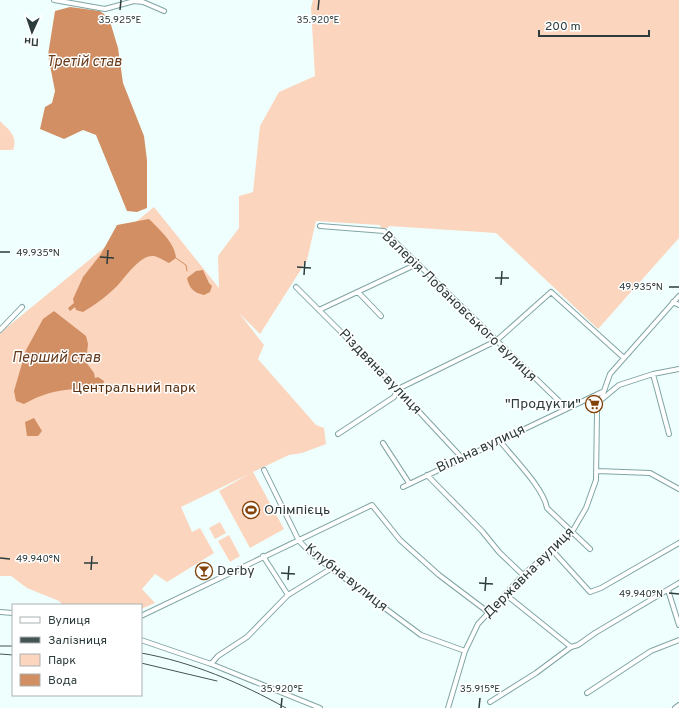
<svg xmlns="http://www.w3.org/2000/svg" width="679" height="708" font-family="Overpass,sans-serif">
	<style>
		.green { fill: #fbd5bd }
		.water { fill: #d18f63 }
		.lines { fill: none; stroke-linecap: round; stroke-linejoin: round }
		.stream { stroke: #d18f63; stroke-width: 1 }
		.minor-casing { stroke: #80a5a4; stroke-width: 6 }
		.minor { stroke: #fff; stroke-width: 4 }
		.rail { stroke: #445353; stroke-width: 1 }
		.ticks { fill: none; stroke: #2c3b3b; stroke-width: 1.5 }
		.labels { text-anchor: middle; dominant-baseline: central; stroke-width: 3; stroke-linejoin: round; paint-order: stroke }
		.street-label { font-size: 14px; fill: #2c3b3b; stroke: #fff }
		.park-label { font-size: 14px; fill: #592e0c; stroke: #fff }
		.poi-label { font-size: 14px; fill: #2c3b3b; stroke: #fff; text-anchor: start }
		.water-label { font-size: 15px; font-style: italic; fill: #673b1b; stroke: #fff }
		.ticks-label { font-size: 10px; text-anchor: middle; fill: #2c3b3b; stroke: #fff; stroke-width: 3; stroke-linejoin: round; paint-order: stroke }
	</style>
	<rect width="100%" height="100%" fill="#effffe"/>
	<path class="green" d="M313,0H679V238L598,329L496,233L389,226L388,228H381L380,225L316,221L307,260L260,334L239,313L264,345L258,359L316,425L324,428L326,444L302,453L289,455L253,472L284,529L250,548L219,491L249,474L181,507L192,532L200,528L214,553L167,582L155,574L142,589L155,603L141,609V605H63L59,601L27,588L11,576H0V333L154,207L219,288L218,256L239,228V196L253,192L260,126L279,92L315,76L311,8Z
		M0,121C9,130 18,136 13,150H0Z
		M220,522L226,533L215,539L209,528Z
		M229,535L240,556L230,562L218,541Z"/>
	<path class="water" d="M70,7L100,11L109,18L118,48L123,83L144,136L147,160V208L137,212L127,211L96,135L83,130L64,139L40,129L45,107L52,103L55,91L48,55L55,11Z
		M149,219C159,229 175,243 176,258L169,263C165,261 159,257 154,256C139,254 124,280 114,289C104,298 95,305 83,312L76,310L75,307L70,311L68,308L74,303L73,299L83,277L101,254L117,225Z
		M203,270L209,283L212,286L210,292L204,295C194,293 189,288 187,278L196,271Z
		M54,311L86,336L88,344L86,362L94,373L95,378L98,377L104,381L102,389C69,389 53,388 24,404L16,401L14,391L26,350L43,319Z
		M34,418L42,431L38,436H27L25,422Z"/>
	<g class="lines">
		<path class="stream" d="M176,258L186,265L187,271"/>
		<g class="minor-casing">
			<path id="minor" d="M54,0L105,9L134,1L143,2L164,11
				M320,226L384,231L566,408
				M296,287L398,389L463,459
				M358,292L381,316
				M673,302L679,305
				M319,310L417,264
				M0,330L22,307
				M653,374L669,434
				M601,400L619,385L653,374L679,369
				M338,434L394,397L398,389L496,341L551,292L624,358
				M500,441C513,458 543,487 547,508L590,549
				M383,443L409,483
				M264,470L299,541L312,554L421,635L465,651
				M597,471L650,473L679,489
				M427,475L482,531L499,552L523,575
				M403,487L602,392
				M552,550L590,592L601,588L679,543
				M263,556L288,595
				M668,590L679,625
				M505,594L571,647L578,645L595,633L679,583
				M0,612L13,613
				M141,616L372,505L400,540L439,575L488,612
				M141,640L211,664L320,708
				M211,664L218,656L247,637L288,595L332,568
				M587,693L651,651L679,640
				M490,702L536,673L571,647
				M448,708L465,651L478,624L523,575L572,532L586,508L596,480L597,411L610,374L679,296
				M675,708L679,705"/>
		</g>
		<use href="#minor" class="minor"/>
		<path class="rail" d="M0,646H13
			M141,653C192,662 241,683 286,708
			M0,654L13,655
			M141,663L217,681"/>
	</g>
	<path class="ticks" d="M120,10L121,0M318,10L319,0M0,252H10M100,257L114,258M107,264L108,250M297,267L311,268M304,275L305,261M495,278H509M501,285L502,271M669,287H679M0,558L10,559M84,563H98M91,570L92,556M281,573L295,574M288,580L289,566M479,583L493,584M485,591L486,577M669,593L679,594M281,708L282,698M479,708L480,698"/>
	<defs>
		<g id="supermarket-ring" transform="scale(0.9)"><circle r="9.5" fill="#fff" stroke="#824208" stroke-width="1.5"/><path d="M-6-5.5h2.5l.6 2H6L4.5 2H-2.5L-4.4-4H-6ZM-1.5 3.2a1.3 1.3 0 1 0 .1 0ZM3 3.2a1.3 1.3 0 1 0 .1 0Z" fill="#824208"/></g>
		<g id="stadium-ring" transform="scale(0.9)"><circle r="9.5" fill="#fff" stroke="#824208" stroke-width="1.5"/><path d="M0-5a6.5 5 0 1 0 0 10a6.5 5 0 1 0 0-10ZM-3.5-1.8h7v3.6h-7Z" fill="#824208"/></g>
		<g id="bar-ring" transform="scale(0.9)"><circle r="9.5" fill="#fff" stroke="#824208" stroke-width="1.5"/><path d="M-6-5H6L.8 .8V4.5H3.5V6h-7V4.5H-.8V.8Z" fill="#824208"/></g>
	</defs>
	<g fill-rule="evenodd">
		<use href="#supermarket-ring" x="594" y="404"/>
		<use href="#stadium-ring" x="251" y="510"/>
		<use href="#bar-ring" x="204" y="571"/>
	</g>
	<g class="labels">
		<g class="street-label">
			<text transform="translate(459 307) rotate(44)">Валерія Лобановського вулиця</text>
			<text transform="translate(380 372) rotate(46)">Різдвяна вулиця</text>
			<text transform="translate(481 449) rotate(-25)">Вільна вулиця</text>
			<text transform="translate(529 573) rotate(-45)">Державна вулиця</text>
			<text transform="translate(346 578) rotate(38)">Клубна вулиця</text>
		</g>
		<g class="park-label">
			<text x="134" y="388">Центральний парк</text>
		</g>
		<g class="poi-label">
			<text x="581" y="404" text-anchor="end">"Продукти"</text>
			<text x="264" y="510">Олімпієць</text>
			<text x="217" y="571">Derby</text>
		</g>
		<g class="water-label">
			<text x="84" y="62">Третій став</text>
			<text x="56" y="358">Перший став</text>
		</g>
	</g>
	<g class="ticks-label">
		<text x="120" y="23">35.925°E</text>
		<text x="318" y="23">35.920°E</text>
		<text x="38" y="256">49.935°N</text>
		<text x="641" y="290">49.935°N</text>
		<text x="38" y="562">49.940°N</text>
		<text x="641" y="597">49.940°N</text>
		<text x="282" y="692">35.920°E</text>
		<text x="480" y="692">35.915°E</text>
	</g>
	<rect x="12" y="604" width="130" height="92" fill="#ffffff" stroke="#abb1b1"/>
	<rect x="20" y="617" width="20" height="6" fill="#ffffff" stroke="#abb1b1"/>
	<text x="48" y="624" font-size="12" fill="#2c3b3b">Вулиця</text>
	<rect x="20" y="637" width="20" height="6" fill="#445353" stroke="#abb1b1"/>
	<text x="48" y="644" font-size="12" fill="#2c3b3b">Залізниця</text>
	<rect x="20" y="654" width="20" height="12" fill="#fbd5bd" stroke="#abb1b1"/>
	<text x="48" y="664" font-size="12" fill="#2c3b3b">Парк</text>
	<rect x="20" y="674" width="20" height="12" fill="#d18f63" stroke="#abb1b1"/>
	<text x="48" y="684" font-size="12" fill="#2c3b3b">Вода</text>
	<g transform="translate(32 32) rotate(183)" stroke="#ffffff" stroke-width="3" paint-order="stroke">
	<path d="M0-3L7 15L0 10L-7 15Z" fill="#2c3b3b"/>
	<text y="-6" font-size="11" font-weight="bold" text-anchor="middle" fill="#2c3b3b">Пн</text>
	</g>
	<path d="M539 30v6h110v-6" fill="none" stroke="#2c3b3b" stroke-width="2"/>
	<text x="545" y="30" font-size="12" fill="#2c3b3b" stroke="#ffffff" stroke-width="3" paint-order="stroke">200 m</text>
</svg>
